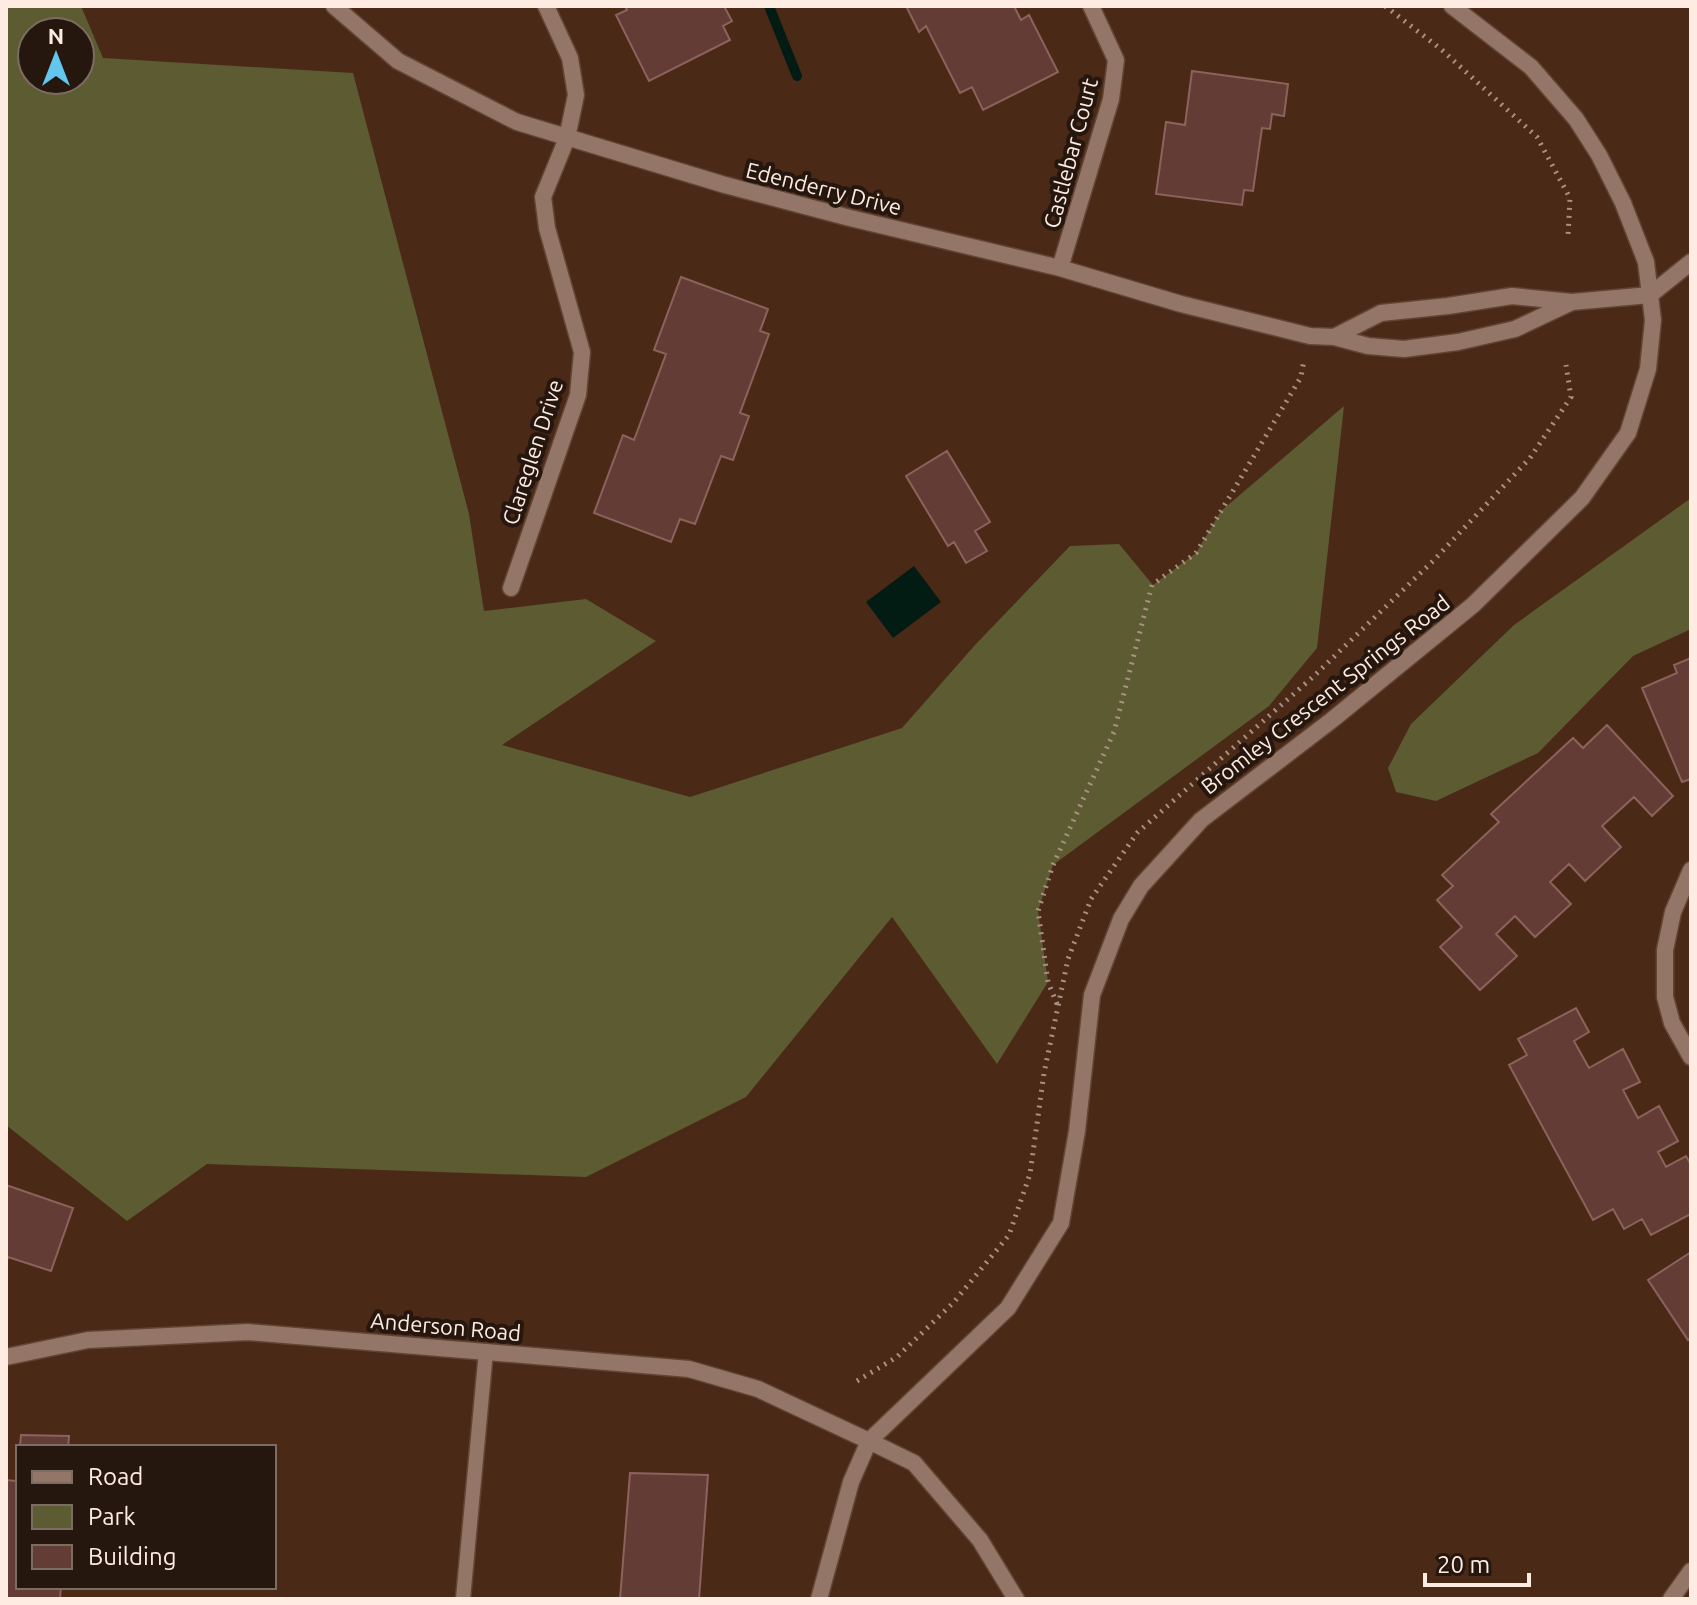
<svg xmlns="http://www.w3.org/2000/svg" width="1697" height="1605" font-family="Ubuntu,sans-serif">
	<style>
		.green { fill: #5c5b31; fill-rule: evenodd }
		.water { fill: #021c13 }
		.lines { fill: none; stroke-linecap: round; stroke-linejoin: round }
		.stream { stroke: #021c13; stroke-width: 10 }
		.building { fill: #643c36; stroke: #8d625c; stroke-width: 2 }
		.service-casing { stroke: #634434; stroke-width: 17 }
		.minor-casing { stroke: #634434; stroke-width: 19 }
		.tertiary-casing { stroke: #634434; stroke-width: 19 }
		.path { stroke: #a99083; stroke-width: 5; stroke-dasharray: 2 6; stroke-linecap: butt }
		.service { stroke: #937667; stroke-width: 14 }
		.minor { stroke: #937667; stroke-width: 16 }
		.tertiary { stroke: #937667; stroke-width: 16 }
		.labels { text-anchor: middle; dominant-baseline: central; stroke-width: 8; stroke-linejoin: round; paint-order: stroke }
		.street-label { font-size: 22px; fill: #feece3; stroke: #25160e }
	</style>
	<rect width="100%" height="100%" fill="#4a2917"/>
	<path class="green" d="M6,6H81L103,58L353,73L469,514L484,611L586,599L656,641L502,745L690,797L902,728L975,645L1070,546L1119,544L1153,585L1196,553L1221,511L1344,406L1317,648L1269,706L1053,865L1038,911L1048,982L997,1064L892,917L746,1097L586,1177L207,1164L127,1221L6,1125ZM32,32H80V80H32Z
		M1691,498V629L1633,656L1538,753L1436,801L1396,792L1388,768L1411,724L1514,625Z"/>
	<path class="water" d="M914,566L941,602L893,638L866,602Z"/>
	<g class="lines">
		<path class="stream" d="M769,6L797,76"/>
	</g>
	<path class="building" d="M625,6H724L732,21L723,26L730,40L649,81L616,15L627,10Z
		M906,6H1014L1021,20L1029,15L1058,72L983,110L972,87L960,93L926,26L919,32Z
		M1192,71L1288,84L1284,116L1272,114L1270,129L1262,128L1253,191L1244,190L1242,205L1156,194L1166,122L1185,125Z
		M681,277L768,309L760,331L769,334L740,413L749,416L733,460L721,456L695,524L680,519L671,542L594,513L623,435L634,440L666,354L654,350Z
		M947,451L990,522L975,531L987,551L966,563L954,542L948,546L906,476Z
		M1691,658V779L1682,782L1642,688L1677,673L1674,665Z
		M1607,725L1673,796L1652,816L1634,797L1602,826L1621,847L1585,881L1569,864L1550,882L1571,904L1535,937L1515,916L1496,934L1517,956L1480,990L1440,947L1462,927L1437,900L1453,886L1442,875L1499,822L1491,814L1573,738L1583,748Z
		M1576,1008L1589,1032L1574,1041L1589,1068L1623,1049L1640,1082L1623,1090L1638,1118L1659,1106L1678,1141L1658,1152L1666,1167L1686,1156L1691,1165V1214L1651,1235L1642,1219L1624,1229L1613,1209L1593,1220L1509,1065L1527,1055L1518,1039Z
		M6,1185L73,1208L51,1271L8,1257L6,1264Z
		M1691,1252V1338L1688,1340L1648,1280Z
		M21,1435L69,1436L68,1447H20Z
		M17,1454L18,1587H61L60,1599H6V1480L16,1481Z
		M630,1473L708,1475L699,1599H620Z"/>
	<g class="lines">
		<g class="service-casing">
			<path id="service" d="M463,1599L486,1351"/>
		</g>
		<g class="minor-casing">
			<path id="minor" d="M334,6L398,61L517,122L725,185L850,218L1060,268L1181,304L1310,336L1334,337L1368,346L1404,349L1458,342L1515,329L1572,302
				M1060,268L1111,99L1116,60L1091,6
				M1334,337L1381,313L1448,306L1512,296L1572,302L1650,295L1691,262
				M511,588L578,395L582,352L547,228L543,197L567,138L576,95L570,58L546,6
				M1691,870L1673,912L1665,950V997L1672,1023L1691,1057
				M819,1599L851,1482L869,1441L914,1463L980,1540L1016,1599
				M1671,1599L1691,1571"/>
		</g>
		<g class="tertiary-casing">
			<path id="tertiary" d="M6,1357L88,1340L248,1332L689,1369L758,1389L869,1441L1008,1308L1061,1223L1077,1131L1092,995L1121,919L1141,886L1201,820L1332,720L1473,605L1582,498L1628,433L1648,369L1653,320L1646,262L1623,203L1599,155L1576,119L1531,67L1452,6"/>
		</g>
		<path class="path" d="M1385,6L1442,50L1537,137L1570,198L1568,236
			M1057,1004L1048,982L1038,911L1053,865L1114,732L1152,585L1196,553L1301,377L1304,360
			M857,1381L897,1357L954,1302L1009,1235L1030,1174L1044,1073L1068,959L1091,899L1137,833L1314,676L1434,560L1530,458L1571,397L1566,365"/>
		<use href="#service" class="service"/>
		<use href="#minor" class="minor"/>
		<use href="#tertiary" class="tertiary"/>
	</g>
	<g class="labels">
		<g class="street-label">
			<text transform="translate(1070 153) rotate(-75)">Castlebar Court</text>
			<text transform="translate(824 188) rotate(14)">Edenderry Drive</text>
			<text transform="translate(532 452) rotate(-72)">Clareglen Drive</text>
			<text transform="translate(1325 694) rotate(-38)">Bromley Crescent Springs Road</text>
			<text transform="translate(446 1326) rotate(5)">Anderson Road</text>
		</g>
	</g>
	<rect width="1697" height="1605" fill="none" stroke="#feece3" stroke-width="16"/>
	<rect x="16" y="1445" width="260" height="144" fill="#25160e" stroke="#7c6c63" stroke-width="2"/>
	<rect x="32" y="1471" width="40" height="12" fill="#937667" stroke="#7c6c63" stroke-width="2"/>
	<text x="88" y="1485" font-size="24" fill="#feece3">Road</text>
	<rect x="32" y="1505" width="40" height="24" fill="#5c5b31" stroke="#7c6c63" stroke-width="2"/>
	<text x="88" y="1525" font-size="24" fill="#feece3">Park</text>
	<rect x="32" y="1545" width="40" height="24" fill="#643c36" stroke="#7c6c63" stroke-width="2"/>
	<text x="88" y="1565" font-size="24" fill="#feece3">Building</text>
	<g transform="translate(56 56)"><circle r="38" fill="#25160e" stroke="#7c6c63" stroke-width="2"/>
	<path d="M0-6L14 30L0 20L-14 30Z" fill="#64c5ee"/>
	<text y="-12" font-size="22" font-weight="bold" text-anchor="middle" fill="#feece3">N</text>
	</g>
	<path d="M1425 1573v12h104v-12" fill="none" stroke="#feece3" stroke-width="4"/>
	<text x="1437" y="1573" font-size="24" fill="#feece3" stroke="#25160e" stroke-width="6" paint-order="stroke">20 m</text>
</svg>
